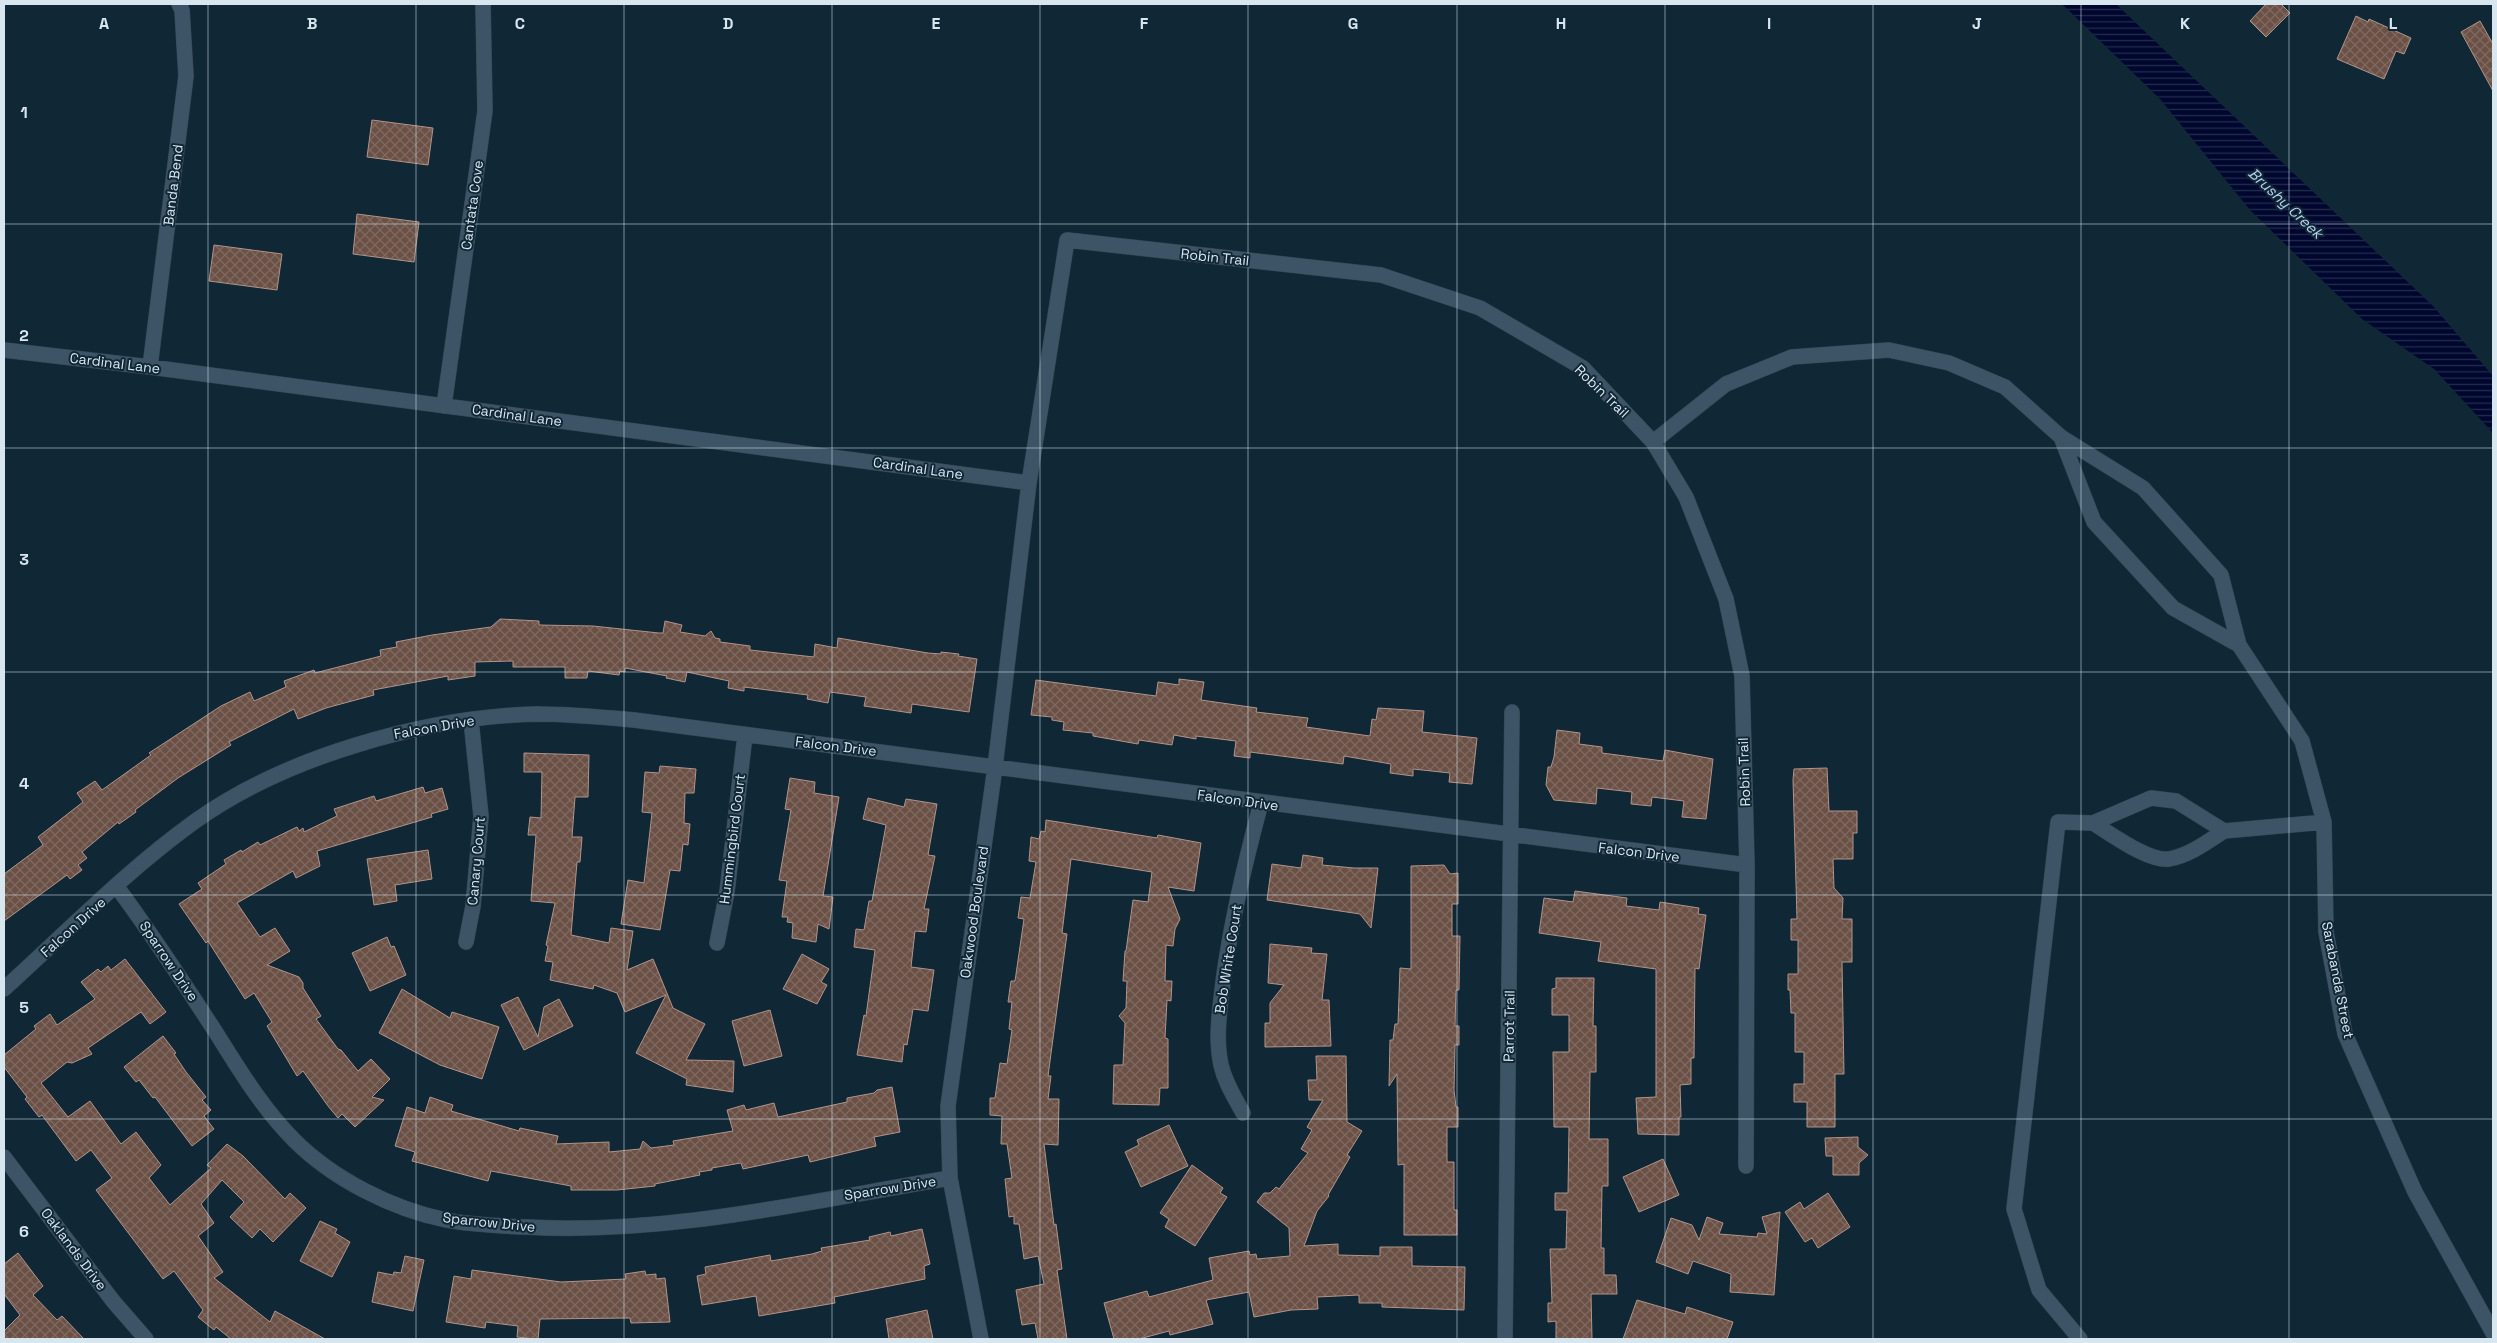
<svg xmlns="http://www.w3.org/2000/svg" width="2497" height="1343" font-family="'Space Grotesk',sans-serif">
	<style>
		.water { fill: url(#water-rules) }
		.building { fill: url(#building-cross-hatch); stroke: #b29388 }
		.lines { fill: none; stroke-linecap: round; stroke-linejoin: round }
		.minor-casing { stroke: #344350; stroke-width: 16 }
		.minor { stroke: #3c5465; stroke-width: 15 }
		.grid { fill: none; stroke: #d8e6f0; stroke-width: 1; stroke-opacity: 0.55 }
		.labels { text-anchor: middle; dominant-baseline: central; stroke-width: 4; stroke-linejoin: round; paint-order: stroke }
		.street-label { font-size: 14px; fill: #d8e6f0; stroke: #102736 }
		.water-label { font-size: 15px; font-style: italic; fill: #b7ceef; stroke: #102736 }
		.grid-label { font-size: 16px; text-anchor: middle; font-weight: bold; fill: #d8e6f0; stroke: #102736; stroke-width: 4; stroke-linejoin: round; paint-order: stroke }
	</style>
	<defs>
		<pattern id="water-rules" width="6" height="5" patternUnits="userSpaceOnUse" patternTransform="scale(1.25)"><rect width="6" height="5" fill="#00072e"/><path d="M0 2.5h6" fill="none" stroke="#242b4d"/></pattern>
		<pattern id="building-cross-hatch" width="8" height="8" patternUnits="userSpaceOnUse" patternTransform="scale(1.25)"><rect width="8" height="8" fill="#6b5045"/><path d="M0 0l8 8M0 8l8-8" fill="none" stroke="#7f6960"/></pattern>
	</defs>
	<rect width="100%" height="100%" fill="#102736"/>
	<path class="water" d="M2062,4H2116L2433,306L2493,376V433L2434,369L2362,319L2250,210L2160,99Z"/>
	<path class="building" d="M2266,4H2281L2290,13L2266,37L2250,21Z
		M2356,16L2368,22L2369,19L2411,38L2404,54L2396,51L2384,79L2337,59Z
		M2480,21L2493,44V91L2461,32Z
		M372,120L433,128L428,165L367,157Z
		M357,214L419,222L414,262L353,254Z
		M214,245L282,254L277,290L209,281Z
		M500,619L539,621V625L593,626L659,633H663L665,621L682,625L680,632L705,636L711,631L715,638L720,639V642L750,646V650L814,657L815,644L837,648L838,638L928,653L941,654V652L959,654L958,656L977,659L969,712L912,704L911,713L864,706L866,697L830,692L828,703L807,699L808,695L744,687V691L728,688L729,681L687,672L685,682L666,678L667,676L625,668V672L620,671L619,675L588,671L587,678H565V667H513V661L475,662V676L448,680V676L373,690L374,695L326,708L298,719L294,709L229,742L231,745L178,778L135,810L136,812L119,824L118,822L82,852L87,858L78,865L82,870L70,879L67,875L4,921V874L43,845L38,837L83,802L77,793L95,781L102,790L151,755L149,753L221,706L250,692L254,701L286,687L284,681L314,670L315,673L381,656L380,650L397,647L396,642L432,635L491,627Z
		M1179,679L1204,682L1201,700L1257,708L1256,712L1308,718L1306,727L1370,736L1372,719L1376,720L1378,708L1424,711L1422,732L1477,738L1472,784L1449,782L1450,773L1413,769V776L1390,773L1391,764L1344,756L1343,764L1250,752V758L1234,756L1236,741L1196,736V739L1174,735L1172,745L1139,740L1138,744L1093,736V733L1063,730L1064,722L1052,720V717L1031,715L1036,680L1156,696L1158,682L1179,685Z
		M1557,730L1580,733L1579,744L1602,747V753L1663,761L1665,750L1713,759L1706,819L1682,817L1684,801L1652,797L1651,806L1631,804L1632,792L1597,788L1596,804L1554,800L1546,785L1548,767H1551L1554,757Z
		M524,753L589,755L588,797H575L572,837H582L580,862H577L571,935L609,943L611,928L633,931L627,970L653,959L673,1008L705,1024L686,1060L734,1061L733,1092L686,1085L687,1079L636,1053L666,995L625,1012L617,993L594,985L593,989L550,980L553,962L545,961L548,946L546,945L555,903L531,901L536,835H528L530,817L541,818L542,772H524Z
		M660,766L696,769L694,793H685L684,823L690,824L688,845L683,844L680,871L670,870L660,930L621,924L628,880L644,883L652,813L642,812L645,772L659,773Z
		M1827,768L1829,811H1857V833H1853V859H1833L1834,888L1843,898L1842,919H1852V962H1842L1844,1074H1835V1127H1807V1102H1794V1084H1804V1052H1795V1013H1791L1790,990H1788V974H1798V940H1791V919H1797L1793,780L1794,769Z
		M790,778L815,782L814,793L839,797L823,896L833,897L829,929L818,924L816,942L792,938L793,923L787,922L788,917H782L787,881L779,880L791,810L785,809Z
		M423,787L425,793L442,788L448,809L431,814L432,817L317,851L320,866L296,878L293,871L237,903L260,937L275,928L290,951L267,965L299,977L303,983V988L321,1016L316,1019L338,1049L341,1050L358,1071L371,1059L390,1079L372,1097L384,1100L355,1127L342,1114L338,1118L328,1106L303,1071L297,1076L267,1026L272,1022L254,993L245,999L208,941L206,943L179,904L202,889L198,883L226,864L224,860L241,850L242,852L258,842L260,845L297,827L299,831L303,828L304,832L337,816L334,809L374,796L376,801Z
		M868,798L904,807L906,799L937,804L928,855L935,856L924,909H929L926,932L915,931L911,967L934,970L928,1011L913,1009L907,1045L904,1044L902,1062L857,1055L864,1015L866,1016L875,950L854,947L856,929L864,930L869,901H872L886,825L863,819Z
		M1046,820L1157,838L1158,835L1201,843L1194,891L1168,887L1180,919L1175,929L1173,946L1166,945L1165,981H1172L1171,1001L1167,1000L1165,1038L1168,1039V1088H1160L1159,1105L1113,1104L1114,1065H1123L1125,1023L1119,1016L1126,1008L1127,981H1123L1125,951H1126L1133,900L1148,902L1152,872L1071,859L1062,933L1067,934L1048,1076H1051L1048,1099H1059L1058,1145L1044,1144L1054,1225L1056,1224L1062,1269L1057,1270L1067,1339H1038L1035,1323L1022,1325L1016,1290L1044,1284L1038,1256L1024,1259L1019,1224H1014V1216L1009,1217L1005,1179L1012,1178L1007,1144H1001L1002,1116L990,1115V1098H995L1000,1063L1007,1064L1012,1030L1009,1029L1012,1002H1008L1011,981H1015L1024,919L1018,918L1021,897L1030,898L1036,862L1029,861L1031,837L1039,839L1041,831L1045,832Z
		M428,850L432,879L395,885L397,901L374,905L367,859Z
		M1303,855L1323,858L1322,865L1354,868H1378L1371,928L1360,914L1267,900L1272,864L1301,868Z
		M1444,865L1450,874L1458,873V904H1452V936H1460L1459,990H1456L1455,1026H1459V1045H1455L1454,1090L1456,1107H1458V1127H1447V1162H1454V1210H1457V1235H1404V1164L1398,1165L1397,1074L1389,1086L1390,1040H1393L1395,1024H1398L1400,968L1411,969V866Z
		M1575,891L1627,898L1626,906L1659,910L1660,902L1699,908L1698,914L1706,915L1699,969L1695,968L1694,1058H1691V1084L1680,1085L1681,1117H1679V1135L1638,1134L1636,1098L1656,1097V969L1598,961L1601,942L1539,933L1544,898L1573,902Z
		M387,937L391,947L394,946L406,975L370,991L352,953Z
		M1270,944L1312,948L1311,953L1327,954L1322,1000H1329L1331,1046L1265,1047V1023H1270V1003L1284,985L1268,983Z
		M802,954L829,969L821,982L827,985L817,1004L783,989Z
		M125,959L166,1012L150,1024L141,1012L88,1048L92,1054L72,1063L67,1062L41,1083L68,1117L90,1101L121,1144L136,1132L161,1165L149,1178L170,1205L211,1168L207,1165L227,1144L243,1156L285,1199L290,1193L306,1208L273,1242L260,1229L252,1238L230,1217L244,1202L222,1180L201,1204L214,1223L198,1236L223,1272L214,1278L270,1322L275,1311L325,1339H231L216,1327L214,1330L198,1317L203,1310L174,1271L163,1279L96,1190L112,1178L91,1150L76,1161L42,1115L39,1117L25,1099L27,1097L4,1067V1055L36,1029L34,1026L50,1014L57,1025L95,999L81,982L98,969L101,972L108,966L111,970Z
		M1556,978H1594L1593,1026H1596V1072H1590L1589,1139H1608V1186H1602L1601,1248H1604V1275H1616L1617,1294H1591L1592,1339H1556V1321L1548,1322V1303H1552L1550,1249H1566L1567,1210H1555V1193H1568L1569,1127H1554L1553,1052H1569V1015H1552V989L1556,988Z
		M402,989L450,1018L452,1012L499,1027L482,1079L440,1065L379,1033Z
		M518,997L538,1037L544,1007L559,999L573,1026L524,1050L501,1005Z
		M770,1010L782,1056L744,1066L732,1021Z
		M163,1036L176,1053L174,1054L186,1072L206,1097L202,1100L211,1110L204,1116L214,1129L192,1146L155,1097L153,1098L139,1080L136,1082L124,1067Z
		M1316,1056H1346L1347,1122L1362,1131L1347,1155L1350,1157L1328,1195L1329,1196L1317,1211L1304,1246L1338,1244V1255L1380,1256V1247H1412V1266L1465,1267L1464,1310L1382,1307V1303H1359V1295L1317,1297L1318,1309L1291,1310L1254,1317L1249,1292L1206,1300L1213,1324L1170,1335L1169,1331L1139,1339H1114L1104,1303L1147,1291L1149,1297L1213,1280L1209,1258L1249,1251L1250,1255L1256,1254L1257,1259L1290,1256L1289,1228L1257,1202L1264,1193H1270L1276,1187L1279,1189L1308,1153L1301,1149L1312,1130L1307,1127L1323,1100H1309L1308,1080H1317Z
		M892,1087L900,1132L874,1137L876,1146L810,1162L808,1155L743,1169L741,1163L712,1168V1170L699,1172L700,1175L655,1184V1186L617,1190H571V1186L491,1171L488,1181L412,1161L415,1152L395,1146L407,1107L425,1113L430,1097L453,1105L451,1111L519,1131L520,1128L558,1136L556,1144L609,1142V1152L640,1149L643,1141L651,1148L674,1145L673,1141L733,1131L727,1110L744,1105L746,1110L774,1103L778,1117L847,1102V1098L874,1093L877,1090Z
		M1169,1125L1188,1166L1141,1187L1125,1152L1139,1145L1137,1140Z
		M1858,1137V1147L1868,1155L1859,1163V1175H1833V1156H1826L1825,1138Z
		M1663,1159L1679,1195L1639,1212L1623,1177Z
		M1192,1165L1223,1188L1220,1193L1227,1197L1195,1246L1165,1227L1169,1219L1160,1213Z
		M1828,1193L1850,1227L1818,1248L1812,1238L1805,1242L1785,1212L1800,1202L1804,1209Z
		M1780,1212L1774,1295L1730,1292L1731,1274L1693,1261L1688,1274L1656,1262L1671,1218L1692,1225L1699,1240L1707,1217L1723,1223L1719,1234L1757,1237L1758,1233L1767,1234L1762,1217Z
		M320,1221L337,1229L335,1233L350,1242L332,1277L300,1261Z
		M922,1229L930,1264L924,1266L925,1279L834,1297L835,1303L759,1316L756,1296L702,1305L697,1276L706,1274L705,1267L770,1255L771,1261L812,1254L822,1251L821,1248L870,1240L869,1237L890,1232L891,1236Z
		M18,1253L43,1286L33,1295L57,1320L62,1316L84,1339H4V1331L20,1315L4,1294V1264Z
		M405,1256L424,1260L413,1311L372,1302L378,1272L393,1275L394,1272L401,1273Z
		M472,1270L561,1282L626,1279L625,1274L645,1271L646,1275L656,1274V1279L665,1278L670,1322L631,1323L630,1318L540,1319L538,1339H535L517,1337L518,1326L486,1322L485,1328L446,1322L454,1276L471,1279Z
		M1637,1300L1685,1314L1687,1307L1733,1322L1727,1339H1623Z
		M927,1310L933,1339H889L886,1319Z"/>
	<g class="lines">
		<g class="minor-casing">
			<path id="minor" d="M4,350L150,367L1029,483
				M150,367L186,76L182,10L179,4
				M444,406L485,111L483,4
				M2061,437L2094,522L2173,608L2239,645
				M1653,442L1726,384L1792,357L1889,350L1949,363L2005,387L2061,437L2143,488L2221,575L2239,645L2302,741L2324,822L2326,932L2345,1034L2415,1192L2493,1333
				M2151,798L2176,801L2224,831C2207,842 2190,855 2169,859C2149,862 2111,834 2093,823Z
				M2224,831L2324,822
				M117,887C152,934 183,982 215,1031C239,1069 262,1108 294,1140C333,1179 392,1209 446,1220C472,1225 499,1226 526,1227C668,1235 810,1201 950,1178
				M466,942L473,906L481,816L471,720
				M717,943L727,892L745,735
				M4,989C66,933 126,871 194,822C284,757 425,717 536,714C568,714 601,717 634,720L1747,865
				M1243,1113C1235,1098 1225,1083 1221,1065C1215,1037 1220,1009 1223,982C1231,921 1245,862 1261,803
				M4,1157L113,1301L146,1339
				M981,1339L950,1178L948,1106L995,767L1029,483L1067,240L1381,275L1480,308L1583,368L1653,442L1686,497L1726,599L1742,676L1747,865L1746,1166
				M1505,1339L1512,712
				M2080,1339L2039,1290L2014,1209L2058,822L2093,823"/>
		</g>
		<use href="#minor" class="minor"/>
	</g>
	<path class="grid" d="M208,4V1339M416,4V1339M624,4V1339M832,4V1339M1040,4V1339M1248,4V1339M1457,4V1339M1665,4V1339M1873,4V1339M2081,4V1339M2289,4V1339M4,224H2493M4,448H2493M4,672H2493M4,895H2493M4,1119H2493"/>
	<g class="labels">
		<g class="street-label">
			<text transform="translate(173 185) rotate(-83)">Banda Bend</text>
			<text transform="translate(472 205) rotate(-82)">Cantata Cove</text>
			<text transform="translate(1215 257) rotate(6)">Robin Trail</text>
			<text transform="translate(115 363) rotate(7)">Cardinal Lane</text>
			<text transform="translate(1602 391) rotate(44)">Robin Trail</text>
			<text transform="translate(517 415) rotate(8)">Cardinal Lane</text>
			<text transform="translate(918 468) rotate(8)">Cardinal Lane</text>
			<text transform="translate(434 727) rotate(-10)">Falcon Drive</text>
			<text transform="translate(836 746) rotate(7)">Falcon Drive</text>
			<text transform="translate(1744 772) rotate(-92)">Robin Trail</text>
			<text transform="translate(1238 800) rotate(8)">Falcon Drive</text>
			<text transform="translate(732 839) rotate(-83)">Hummingbird Court</text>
			<text transform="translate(1639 852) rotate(7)">Falcon Drive</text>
			<text transform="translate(476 861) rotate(-85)">Canary Court</text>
			<text transform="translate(974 912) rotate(-82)">Oakwood Boulevard</text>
			<text transform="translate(73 927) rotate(-42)">Falcon Drive</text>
			<text transform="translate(1228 959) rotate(-81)">Bob White Court</text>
			<text transform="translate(169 961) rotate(56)">Sparrow Drive</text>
			<text transform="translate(2338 980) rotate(79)">Sarabanda Street</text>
			<text transform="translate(1509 1026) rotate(-89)">Parrot Trail</text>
			<text transform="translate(890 1188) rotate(-9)">Sparrow Drive</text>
			<text transform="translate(489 1222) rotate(6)">Sparrow Drive</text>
			<text transform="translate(74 1249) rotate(53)">Oaklands Drive</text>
		</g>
		<g class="water-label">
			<text transform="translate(2286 203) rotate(43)">Brushy Creek</text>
		</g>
	</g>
	<g class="grid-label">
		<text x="104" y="29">A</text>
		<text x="312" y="29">B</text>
		<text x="520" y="29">C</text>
		<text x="728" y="29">D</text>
		<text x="936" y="29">E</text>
		<text x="1144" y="29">F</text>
		<text x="1353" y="29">G</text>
		<text x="1561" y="29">H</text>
		<text x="1769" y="29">I</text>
		<text x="1977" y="29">J</text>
		<text x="2185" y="29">K</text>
		<text x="2393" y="29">L</text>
		<text x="24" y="118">1</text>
		<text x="24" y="341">2</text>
		<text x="24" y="565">3</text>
		<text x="24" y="789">4</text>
		<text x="24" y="1013">5</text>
		<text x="24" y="1237">6</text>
	</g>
	<rect width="2497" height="1343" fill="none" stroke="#d8e6f0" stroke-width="10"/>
</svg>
